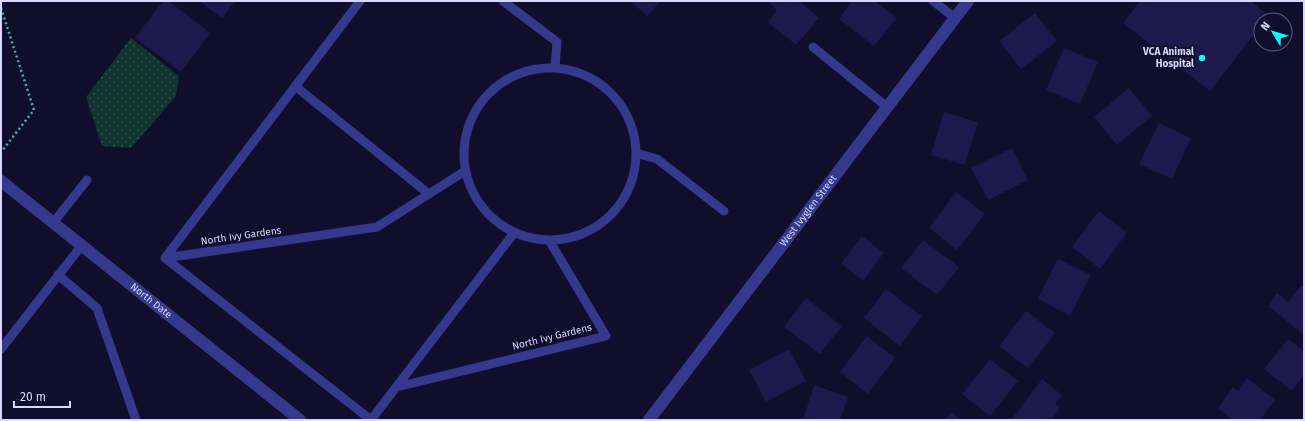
<svg xmlns="http://www.w3.org/2000/svg" width="1305" height="421" font-family="'Fira Sans',sans-serif">
	<style>
		.grass { fill: url(#grass-dots) }
		.building { fill: #1e184c }
		.lines { fill: none; stroke-linecap: round; stroke-linejoin: round }
		.path { stroke: #25c5ad; stroke-width: 2.5; stroke-dasharray: 2 3; stroke-linecap: butt }
		.lane { stroke: #35398d; stroke-width: 9 }
		.street { stroke: #35398d; stroke-width: 12 }
		.poi-dot { fill: #03fcff; stroke: #100e2a; stroke-width: 1.5 }
		.labels { text-anchor: middle; dominant-baseline: central; stroke-width: 4; stroke-linejoin: round; paint-order: stroke }
		.poi-label { font-size: 10px; font-weight: bold; fill: #d8d7ff; stroke: #100e2a; text-anchor: end }
		.street-label { font-size: 10px; fill: #d8d7ff; stroke: #100e2a }
	</style>
	<defs>
		<pattern id="grass-dots" width="8" height="8" patternUnits="userSpaceOnUse"><rect width="8" height="8" fill="#103430"/><path d="M2 2h.1M6 6h.1" fill="none" stroke="#32514f" stroke-width="1.8" stroke-linecap="round"/></pattern>
	</defs>
	<rect width="100%" height="100%" fill="#100e2a"/>
	<path class="grass" d="M131,38L179,76L176,96L131,148L102,146L86,97Z"/>
	<path class="building" d="M163,1H169L210,33L181,72L135,38Z
		M199,1H235L222,18Z
		M629,1H660L648,16Z
		M767,1H799L819,18L796,45L768,22L777,10Z
		M852,1H875L897,18L874,46L839,19Z
		M1140,1H1250L1269,16L1266,20H1261V26L1210,91L1123,23Z
		M1035,13L1057,41L1021,69L999,41Z
		M1064,48L1098,62L1080,104L1046,90Z
		M1129,88L1152,116L1117,145L1094,117Z
		M944,112L978,122L965,165L931,155Z
		M1159,123L1191,138L1172,179L1139,164Z
		M1012,148L1028,180L988,200L971,168Z
		M956,192L985,214L957,250L929,228Z
		M1099,211L1127,233L1100,269L1072,247Z
		M862,236L884,253L863,281L841,263Z
		M923,240L959,267L937,295L901,268Z
		M1058,259L1091,275L1070,316L1038,299Z
		M1301,286L1304,288V335L1268,306L1277,293L1288,302Z
		M886,289L922,316L900,346L864,318Z
		M806,298L842,326L820,354L784,327Z
		M1026,311L1055,333L1028,368L999,346Z
		M867,336L895,358L868,394L840,372Z
		M1288,339L1304,351V375L1292,391L1264,369Z
		M789,349L806,381L766,402L749,370Z
		M990,359L1018,381L990,416L962,394Z
		M1247,378L1275,400L1260,420H1233L1218,408L1233,387L1238,391Z
		M1042,379L1062,395L1055,404L1060,408L1051,420H1011Z
		M814,385L848,397L840,420H803Z
		M952,412L961,420H944Z"/>
	<g class="lines">
		<path class="path" d="M1,8L34,110L1,152"/>
		<path class="lane" d="M360,1L165,258L371,420L514,233
			M503,1L557,42L555,67
			M933,1L955,18
			M813,47L887,107
			M464 154a86 86 0 1 1 172 0a86 86 0 1 1-172 0Z
			M295,86L429,194
			M636,153L657,159L724,211
			M53,223L87,180
			M165,258L377,227L465,171
			M58,275L97,308L136,420
			M1,349L82,245
			M397,387L606,336L549,240"/>
		<g class="street">
			<path id="s1" d="M1,181L300,420"/>
			<path id="s2" d="M649,420L968,1"/>
		</g>
	</g>
	<circle class="poi-dot" cx="1202" cy="58" r="4"/>
	<g class="labels">
		<g class="poi-label">
			<text x="1194" y="52">VCA Animal<tspan x="1194" dy="12">Hospital</tspan></text>
		</g>
		<g class="street-label">
			<text stroke="none"><textPath href="#s2" startOffset="263">West Ivyglen Street</textPath></text>
			<text transform="translate(241 236) rotate(-8)">North Ivy Gardens</text>
			<text stroke="none"><textPath href="#s1" startOffset="192">North Date</textPath></text>
			<text transform="translate(552 337) rotate(-14)">North Ivy Gardens</text>
		</g>
	</g>
	<rect width="1305" height="421" fill="none" stroke="#d8d7ff" stroke-width="4"/>
	<g transform="translate(1273 32) rotate(308)"><circle r="19" fill="#100e2a" stroke="#605e7f"/>
	<path d="M0-3L7 15L0 10L-7 15Z" fill="#03fcff"/>
	<text y="-6" font-size="11" font-weight="bold" text-anchor="middle" fill="#d8d7ff">N</text>
	</g>
	<path d="M14 401v6h56v-6" fill="none" stroke="#d8d7ff" stroke-width="2"/>
	<text x="20" y="401" font-size="12" fill="#d8d7ff" stroke="#100e2a" stroke-width="3" paint-order="stroke">20 m</text>
</svg>
